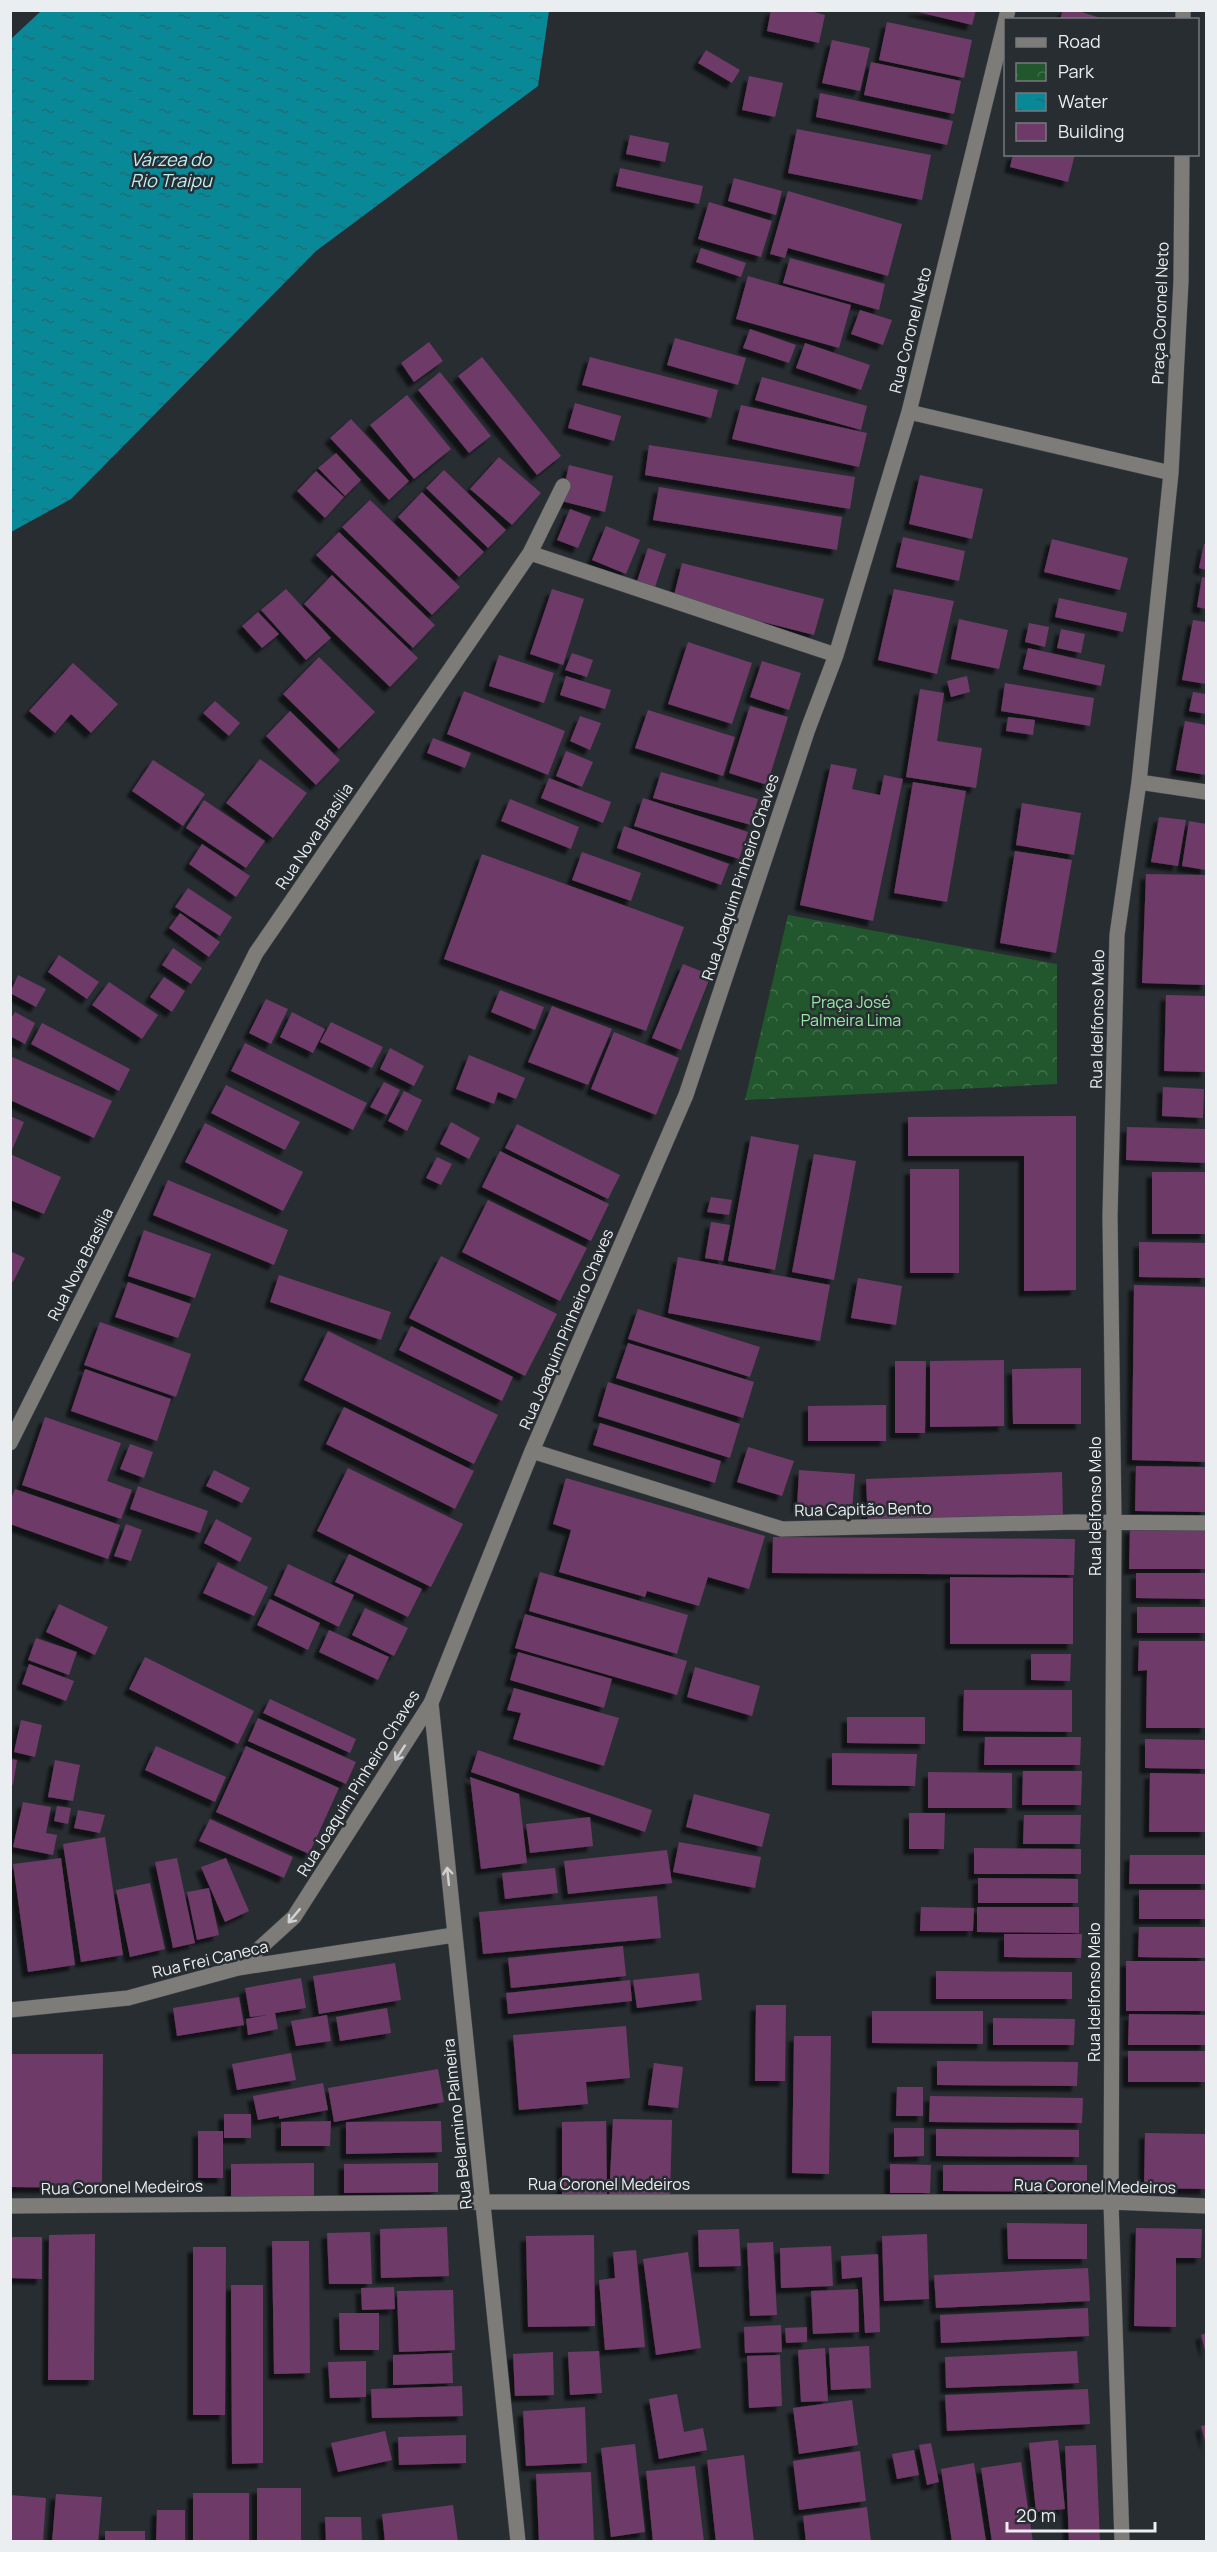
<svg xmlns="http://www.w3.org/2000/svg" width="1217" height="2552" font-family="Manrope,sans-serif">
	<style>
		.park { fill: url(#park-crowns) }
		.water { fill: url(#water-ripples) }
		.building { fill: #6e3a68; filter: url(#shadow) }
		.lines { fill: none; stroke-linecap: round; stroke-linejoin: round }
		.minor-casing { stroke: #43484d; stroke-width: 16 }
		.minor { stroke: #7e7c79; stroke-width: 15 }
		.oneway { stroke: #cfd2d3 }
		.labels { text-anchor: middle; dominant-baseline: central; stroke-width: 5; stroke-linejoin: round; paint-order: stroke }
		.street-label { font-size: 16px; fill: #eaeef1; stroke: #282d32 }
		.park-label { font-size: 16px; fill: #95eaa3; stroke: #282d32 }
		.water-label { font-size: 18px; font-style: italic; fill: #beeff6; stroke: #282d32 }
	</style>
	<defs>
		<pattern id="park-crowns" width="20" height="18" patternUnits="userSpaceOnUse" patternTransform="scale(1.5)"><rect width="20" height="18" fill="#22562d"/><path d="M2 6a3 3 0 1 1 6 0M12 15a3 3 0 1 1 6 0" fill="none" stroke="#426f4c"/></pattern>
		<pattern id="water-ripples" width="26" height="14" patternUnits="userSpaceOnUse" patternTransform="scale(1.5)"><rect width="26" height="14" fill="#098897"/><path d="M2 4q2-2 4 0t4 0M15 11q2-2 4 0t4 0" fill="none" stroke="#216e77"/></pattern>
		<filter id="shadow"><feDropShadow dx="-5.5" dy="5.5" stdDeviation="1.5" flood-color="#0009"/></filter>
	</defs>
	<rect width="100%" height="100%" fill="#282d32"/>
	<path class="park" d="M788,915L1057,964V1084L745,1100Z"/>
	<path class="water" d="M41,11H549L538,86L316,251L71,499L11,532V39Z"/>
	<path class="building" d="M771,10H807L825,15L819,43L767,31Z
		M910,10H976L972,25Z
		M1063,10H1075L1107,20H1060Z
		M887,22L972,40L964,78L879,60Z
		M832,40L870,48L860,91L822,83Z
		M706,50L740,70L732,83L698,63Z
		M871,62L961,81L954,114L864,95Z
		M749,76L783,83L775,117L742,110Z
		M820,93L953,121L947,145L816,117Z
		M797,129L931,155L922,200L788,173Z
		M630,135L669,143L665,162L626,154Z
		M1013,154H1075L1068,182L1010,167Z
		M620,168L703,186L699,204L616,186Z
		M734,178L782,191L776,215L728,201Z
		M788,191L902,224L888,276L788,248L785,258L770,254Z
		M709,202L772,221L761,257L698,239Z
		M701,248L746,263L741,277L696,262Z
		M790,258L885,284L879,310L783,283Z
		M748,276L851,305L839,348L736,319Z
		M860,310L892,320L883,345L851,334Z
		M750,329L796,345L789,363L743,348Z
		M675,338L746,358L738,385L667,365Z
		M429,342L443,361L414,382L401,363Z
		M805,343L870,365L861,390L796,368Z
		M482,357L561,456L537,475L458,376Z
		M590,357L718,390L711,418L582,385Z
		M440,372L491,436L469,453L418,390Z
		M762,377L867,406L861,430L755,400Z
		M407,395L451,449L414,479L370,425Z
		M575,403L621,416L614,441L568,428Z
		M741,405L867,433L859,467L732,439Z
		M351,419L409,481L389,500L330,438Z
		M649,445L855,477L850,509L645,475Z
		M336,453L361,480L345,496L318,468Z
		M499,457L541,493L512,525L470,489Z
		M569,465L613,476L605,512L561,501Z
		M444,470L506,530L488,548L426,488Z
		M316,471L344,497L325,518L297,491Z
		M920,475L983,489L972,539L909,524Z
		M659,487L842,517L837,550L653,520Z
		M422,492L484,552L459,577L398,517Z
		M370,500L460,587L432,615L342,527Z
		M570,509L591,517L578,548L557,540Z
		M606,526L640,540L626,574L592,560Z
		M339,532L435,625L413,648L316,555Z
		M903,537L965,551L959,581L896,567Z
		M1052,539L1128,558L1120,590L1044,572Z
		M1204,544H1206V570L1199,568Z
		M648,548L666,554L655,587L637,581Z
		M682,563L824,599L814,635L673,599Z
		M332,575L418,658L390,687L304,604Z
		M1202,577L1206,578V609L1197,607Z
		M286,589L331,638L306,660L261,610Z
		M552,589L584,599L563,665L530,654Z
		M894,589L954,601L937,674L878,660Z
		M1059,598L1127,613L1123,632L1055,617Z
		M258,612L279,634L262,648L242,626Z
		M959,619L1008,630L999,669L951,659Z
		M1193,620L1206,622V684L1182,680Z
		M1029,623L1049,627L1045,647L1025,642Z
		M1061,629L1085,634L1081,653L1057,648Z
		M688,642L752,663L732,724L668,704Z
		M1028,648L1105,665L1101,686L1023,669Z
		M572,653L593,660L587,677L565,670Z
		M499,655L554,673L544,703L489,686Z
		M319,657L375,712L339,749L283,694Z
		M762,661L801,673L789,710L750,697Z
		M73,663L118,704L91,733L71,714L55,733L29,711Z
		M566,676L611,690L605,709L560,695Z
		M967,676L970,692L951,697L947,681Z
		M1005,683L1094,698L1090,726L1001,711Z
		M920,689L944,693L937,741L982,748L976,788L906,777Z
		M464,691L565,731L548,775L447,734Z
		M1193,692L1206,694V714L1189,711Z
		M215,701L240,723L229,736L203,713Z
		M750,706L788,717L767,785L729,773Z
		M648,710L735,737L723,776L635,748Z
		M290,711L340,760L316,785L266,736Z
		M580,716L601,723L590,750L570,741Z
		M1008,717L1035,720L1033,735L1006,731Z
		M1185,721L1206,725V775L1176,770Z
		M433,738L471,753L465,768L427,753Z
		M566,751L593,762L582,787L556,776Z
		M260,759L307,793L273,838L226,803Z
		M153,760L205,794L183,826L132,791Z
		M831,764L857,769L852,789L880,795L884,775L903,779L873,921L800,905Z
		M661,772L758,799L751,825L653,798Z
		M549,778L611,802L603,823L541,798Z
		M913,782L966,791L947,902L894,893Z
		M643,798L748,832L739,859L634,826Z
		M510,799L579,827L571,849L501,821Z
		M204,800L265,841L246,868L186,828Z
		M1022,803L1081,813L1074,855L1016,845Z
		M1159,817L1186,820L1178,866L1151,862Z
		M1189,821L1206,824V870L1182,866Z
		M624,826L729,864L721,885L617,848Z
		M202,844L250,876L236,897L189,864Z
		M1015,851L1072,860L1056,953L1000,943Z
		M582,852L641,873L631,901L572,880Z
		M482,854L684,927L646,1031L444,959Z
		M1146,874L1206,875V985L1142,983Z
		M188,888L232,917L220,936L175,907Z
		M180,913L220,942L209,957L169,928Z
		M173,948L202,968L191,984L162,965Z
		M59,955L99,982L87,999L48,972Z
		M683,964L711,975L681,1050L652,1038Z
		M18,975L46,989L36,1007L10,993Z
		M164,977L185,991L172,1012L150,997Z
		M109,982L158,1015L142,1039L92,1005Z
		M500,990L544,1007L535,1030L491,1012Z
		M1166,995L1206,996V1072L1164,1071Z
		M266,999L288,1009L271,1044L249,1033Z
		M552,1006L612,1029L588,1085L528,1062Z
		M15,1012L35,1023L25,1044L10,1036V1020Z
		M292,1012L325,1029L313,1053L280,1037Z
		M331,1022L383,1047L372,1068L320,1042Z
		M42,1023L130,1069L119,1091L31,1044Z
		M614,1032L679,1058L656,1115L591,1089Z
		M245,1043L367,1103L353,1130L231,1071Z
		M390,1048L424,1066L414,1086L380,1069Z
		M469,1055L525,1078L516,1099L498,1092L494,1104L456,1089Z
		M10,1056L112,1101L94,1138L10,1100Z
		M384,1082L400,1090L387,1115L370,1107Z
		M226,1085L300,1122L285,1150L211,1113Z
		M1163,1087L1204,1089L1203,1118L1162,1116Z
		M404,1091L422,1100L407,1131L388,1121Z
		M10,1116L24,1122L12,1150L10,1149Z
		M1076,1116V1290L1024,1291V1156H908V1117Z
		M451,1122L480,1138L469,1159L440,1144Z
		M205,1123L303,1172L283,1211L185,1162Z
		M517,1124L620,1175L608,1199L505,1148Z
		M1127,1127L1206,1129V1163L1126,1160Z
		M751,1136L799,1145L775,1270L728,1261Z
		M500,1151L609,1204L591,1241L482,1187Z
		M10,1154L61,1177L44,1214L10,1200Z
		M814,1154L856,1161L834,1280L792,1272Z
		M437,1157L452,1164L441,1185L426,1178Z
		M910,1169H959V1273H910Z
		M1152,1172H1206V1234H1152Z
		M168,1180L288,1230L274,1265L153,1215Z
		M711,1197L732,1200L729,1215L707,1212Z
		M488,1200L587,1248L560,1301L462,1252Z
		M711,1222L730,1225L723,1261L705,1258Z
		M144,1230L211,1254L195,1298L128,1276Z
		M1139,1242L1206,1243V1278L1139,1277Z
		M10,1251L25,1258L13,1282L10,1281Z
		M441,1256L557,1314L525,1376L409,1318Z
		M678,1257L830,1285L820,1341L668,1313Z
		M279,1275L391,1312L381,1340L270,1302Z
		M858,1278L902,1286L896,1325L851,1318Z
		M128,1282L191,1304L178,1338L115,1317Z
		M1134,1285L1206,1287V1462L1132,1460Z
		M638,1309L760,1347L750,1377L628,1339Z
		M100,1322L191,1354L176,1397L84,1365Z
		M411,1326L513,1377L502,1401L399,1350Z
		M328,1331L498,1415L474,1464L304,1380Z
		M628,1343L754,1382L743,1418L616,1378Z
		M1004,1360V1426L930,1427V1361Z
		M895,1361H926L925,1433H895Z
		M1081,1368V1424H1013L1012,1369Z
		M85,1369L171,1399L157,1441L71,1411Z
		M608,1382L740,1424L730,1458L598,1416Z
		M886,1405V1441H808V1406Z
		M344,1407L474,1471L455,1509L326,1444Z
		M45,1417L121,1443L107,1481L132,1490L121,1519L22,1485Z
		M600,1423L721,1461L715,1483L593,1445Z
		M130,1444L153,1452L144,1478L120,1469Z
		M748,1447L794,1461L782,1496L737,1482Z
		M1136,1466L1206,1467V1512L1135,1511Z
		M348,1468L463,1524L431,1587L317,1531Z
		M214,1470L250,1488L242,1503L206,1486Z
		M799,1470L855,1474L852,1511L797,1507Z
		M1062,1472L1063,1517L868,1524L866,1479Z
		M566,1478L765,1536L749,1589L708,1577L699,1606L647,1591L645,1597L559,1572L571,1530L553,1524Z
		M138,1486L208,1511L200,1533L130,1509Z
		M15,1489L120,1525L108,1559L10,1524V1501Z
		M216,1519L252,1538L240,1562L204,1543Z
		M126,1524L142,1530L131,1561L114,1556Z
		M1130,1528H1206V1569H1129Z
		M773,1537L1075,1539L1074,1575L772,1573Z
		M349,1554L422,1589L408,1617L335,1582Z
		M218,1562L268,1587L254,1616L203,1593Z
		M288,1564L354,1595L339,1627L274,1595Z
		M540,1572L688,1615L677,1654L529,1611Z
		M1136,1573H1206V1599L1136,1598Z
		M950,1577L1073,1578V1644H950Z
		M270,1599L320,1623L308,1650L257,1625Z
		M59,1604L108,1627L95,1655L46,1632Z
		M1137,1607H1206V1633H1137Z
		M365,1608L408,1628L394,1656L352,1635Z
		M525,1614L687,1661L677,1695L515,1648Z
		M329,1630L389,1657L378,1680L319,1652Z
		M36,1638L77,1652L69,1675L28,1660Z
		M1139,1641H1206V1728H1146L1147,1670L1138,1671Z
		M518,1652L612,1679L604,1708L510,1680Z
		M1031,1654H1071L1070,1681L1031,1680Z
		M145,1657L254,1711L238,1744L129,1689Z
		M29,1664L74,1681L66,1701L22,1684Z
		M695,1667L760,1686L752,1716L687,1697Z
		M514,1688L619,1718L604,1766L513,1739L521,1713L507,1710Z
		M964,1690H1072V1732L963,1731Z
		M270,1699L356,1739L350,1753L263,1713Z
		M847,1717H925V1744L847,1743Z
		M258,1718L356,1762L346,1784L248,1741Z
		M21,1720L42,1725L35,1757L14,1752Z
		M985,1737H1081L1080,1765H984Z
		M1145,1739L1206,1740V1769L1145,1768Z
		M156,1746L226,1777L215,1802L145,1770Z
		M246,1746L339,1788L309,1854L216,1812Z
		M478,1750L652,1810L645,1832L471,1772Z
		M832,1753L917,1754L915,1786L832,1785Z
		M10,1759L17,1760L13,1785L10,1784Z
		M55,1760L80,1765L73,1801L48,1797Z
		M1023,1771H1082L1081,1805H1022Z
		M928,1772L1012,1773V1808H928Z
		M1150,1773L1206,1774V1832H1149Z
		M470,1777L519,1794L527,1863L481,1869Z
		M694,1794L770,1814L762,1847L686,1827Z
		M23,1802L51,1807L46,1833L57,1835L53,1855L13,1847Z
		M57,1806L71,1808L68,1824L54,1821Z
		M78,1810L105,1815L100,1833L74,1828Z
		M909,1813H945L944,1849H909Z
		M1024,1815H1081L1080,1844H1023Z
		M590,1817L593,1846L530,1853L526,1824Z
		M210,1819L293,1857L284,1878L199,1841Z
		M105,1837L123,1955L81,1962L63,1844Z
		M679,1842L761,1857L755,1888L673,1872Z
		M974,1848L1081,1849V1874H974Z
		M667,1850L672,1883L568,1894L564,1861Z
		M1130,1855H1206V1884H1129Z
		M61,1858L75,1965L28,1972L13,1864Z
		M177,1858L195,1943L173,1948L155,1862Z
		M226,1858L249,1911L225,1922L201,1867Z
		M555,1868L558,1893L505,1899L502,1873Z
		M978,1878L1078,1879V1903H978Z
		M150,1883L165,1949L130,1957L116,1890Z
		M209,1888L219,1935L197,1940L187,1892Z
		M1139,1890H1206V1919H1139Z
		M657,1896L661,1938L483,1954L479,1912Z
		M921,1907L974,1908L973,1931H920Z
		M977,1907H1079V1933L977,1932Z
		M1139,1927H1206L1205,1958L1138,1957Z
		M1004,1934H1082L1081,1958L1004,1957Z
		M623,1946L626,1976L511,1988L508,1958Z
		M1126,1961H1206V2011H1126Z
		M395,1963L401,2000L319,2014L313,1976Z
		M936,1971L1072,1972V1999H936Z
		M699,1973L702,2000L637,2008L633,1980Z
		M301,1978L306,2008L275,2013L278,2029L248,2035L246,2019L267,2015L250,2017L245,1988Z
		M630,1980L632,2001L508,2014L506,1993Z
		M239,1997L244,2025L177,2036L173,2008Z
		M756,2005H786L785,2081H755Z
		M387,2008L391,2033L340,2041L336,2017Z
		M872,2011H983V2044L872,2043Z
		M1129,2014L1206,2015V2045H1128Z
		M327,2015L331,2041L296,2046L291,2021Z
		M993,2018L1075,2019L1074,2045H993Z
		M626,2026L630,2078L586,2082L588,2104L519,2110L513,2035Z
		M794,2036H831L829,2174L792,2173Z
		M1128,2051H1206V2082H1128Z
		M291,2053L296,2080L237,2090L232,2064Z
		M10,2054H103L102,2188L10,2187Z
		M937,2061L1078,2062L1077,2086L937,2085Z
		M654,2063L683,2067L678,2108L648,2105Z
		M438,2069L444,2102L334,2122L328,2088Z
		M323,2083L328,2110L279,2119V2116L258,2120L253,2096Z
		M897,2087H923V2116H896Z
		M930,2096L1083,2098L1082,2123L929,2122Z
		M224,2114H251V2138H224Z
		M613,2119L672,2120L670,2201L609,2198Z
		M331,2121L330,2146H281V2122Z
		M441,2121L442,2152L346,2154V2122Z
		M606,2121L607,2196H562V2122Z
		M894,2128H924V2156L894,2157Z
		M936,2129L1079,2130V2157L936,2156Z
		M198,2131H223V2178H198Z
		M1145,2133L1206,2134V2189L1144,2188Z
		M314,2163V2196L231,2197V2164Z
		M438,2163V2192L344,2193V2164Z
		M890,2164L931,2165L930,2193H890Z
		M943,2165H1087V2192L943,2191Z
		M1007,2223L1087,2224V2259H1008Z
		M447,2227L449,2276L381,2278L380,2229Z
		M1136,2228L1202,2229L1201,2258H1176V2327L1134,2326Z
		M739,2229L741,2266L699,2267L698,2230Z
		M370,2232L372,2284H329L327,2233Z
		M95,2234L94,2380H48L49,2235Z
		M927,2234L929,2299L884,2301L882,2236Z
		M594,2235L595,2326L528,2327L526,2236Z
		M10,2237H42V2279L10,2278Z
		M272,2241H309L310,2373L274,2374Z
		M773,2242L777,2315L750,2316L747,2243Z
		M831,2246L833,2286L781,2288L780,2248Z
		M193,2247H226L225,2415H193Z
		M636,2250L645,2347L605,2350L599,2280L615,2278L613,2252Z
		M688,2252L701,2348L656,2355L643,2259Z
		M878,2254L880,2332L865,2333L862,2277L842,2279L841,2256Z
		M1088,2268L1090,2301L936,2308L934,2275Z
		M231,2285H263V2463L232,2464Z
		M394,2287L395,2309L362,2310L361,2288Z
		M858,2289L859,2332L813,2334L811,2291Z
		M453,2290L455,2350L399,2352L397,2291Z
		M1088,2308L1089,2336L941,2343L940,2315Z
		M339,2313H379V2350H340Z
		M781,2325L782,2352L745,2353L744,2327Z
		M807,2327V2342L786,2343L785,2328Z
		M1206,2333V2354L1201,2335Z
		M869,2346L871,2388L831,2390L829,2348Z
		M825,2348L828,2401L801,2402L798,2350Z
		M599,2351L602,2393L570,2395L568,2352Z
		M1077,2351L1079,2383L946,2388L945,2357Z
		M553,2352L554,2395L515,2396L513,2354Z
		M452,2353L453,2383L393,2385V2355Z
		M780,2355L782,2406L749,2408L747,2356Z
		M366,2361V2397L330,2398L328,2362Z
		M462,2386L463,2416L372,2418L371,2389Z
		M1088,2389L1090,2424L947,2431L945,2395Z
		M677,2394L684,2432L703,2428L707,2450L659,2459L649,2399Z
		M852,2400L858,2445L799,2454L793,2408Z
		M585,2407L587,2463L526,2466L523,2411Z
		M1206,2425V2445L1201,2426Z
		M385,2431L392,2460L338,2472L331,2443Z
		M466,2435V2463L399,2465L398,2437Z
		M1058,2440L1065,2509L1036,2512L1029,2443Z
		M931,2443L939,2482L927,2485L919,2445Z
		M635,2444L645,2532L611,2537L601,2448Z
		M1096,2445L1100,2542H1069L1065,2446Z
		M914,2450L919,2475L897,2479L892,2454Z
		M860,2451L866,2501L799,2510L793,2461Z
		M744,2455L754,2542H716L707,2460Z
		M1021,2462L1033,2542H992L981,2468Z
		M974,2463L986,2542H952L941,2469Z
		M695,2466L704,2542H653L646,2471Z
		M591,2472L594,2542H539L536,2474Z
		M257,2488H301V2542H257Z
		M193,2493H249V2542H193Z
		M56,2494L102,2497L98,2542H52Z
		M10,2495L46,2498L43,2542H10Z
		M453,2505L458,2542H385L382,2514Z
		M867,2507L871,2542H806L803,2516Z
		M157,2510H185V2542H156Z
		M325,2517H361L362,2542H326Z
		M105,2531H145V2542H105Z"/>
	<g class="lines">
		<g class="minor-casing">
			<path id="minor" d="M1183,20V10
				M909,412L1171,473
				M530,553L836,655
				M1139,782L1206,792
				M10,1443L256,953L530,553L563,486
				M532,1451L782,1529L1075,1522L1206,1523
				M431,1703L518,2542
				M238,1968L294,1917L431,1703L532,1451L686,1095L808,729L836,655L909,412L1008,10
				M10,2010L128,1998L238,1968L454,1935
				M10,2206L484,2202H1111L1206,2206
				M1122,2542L1111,2202L1114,1521L1110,1216L1117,935L1139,782L1171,473L1181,281L1182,154"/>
		</g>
		<use href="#minor" class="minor"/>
	</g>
	<defs><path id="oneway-shaft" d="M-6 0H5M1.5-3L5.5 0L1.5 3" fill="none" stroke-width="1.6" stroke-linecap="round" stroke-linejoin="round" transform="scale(1.5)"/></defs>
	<g class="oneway">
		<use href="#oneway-shaft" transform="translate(400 1753) rotate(123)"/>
		<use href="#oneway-shaft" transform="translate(448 1876) rotate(-96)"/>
		<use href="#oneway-shaft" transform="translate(294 1916) rotate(130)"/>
	</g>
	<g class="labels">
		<g class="street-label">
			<text transform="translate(1160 313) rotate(-88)">Praça Coronel Neto</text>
			<text transform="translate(910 330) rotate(-76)">Rua Coronel Neto</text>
			<text transform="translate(314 836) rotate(-56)">Rua Nova Brasília</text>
			<text transform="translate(740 877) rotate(-72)">Rua Joaquim Pinheiro Chaves</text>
			<text transform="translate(1097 1019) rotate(-89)">Rua Idelfonso Melo</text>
			<text transform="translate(80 1264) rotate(-63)">Rua Nova Brasília</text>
			<text transform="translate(566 1329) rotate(-67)">Rua Joaquim Pinheiro Chaves</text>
			<text transform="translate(1095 1506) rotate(-90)">Rua Idelfonso Melo</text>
			<text transform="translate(863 1509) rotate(-1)">Rua Capitão Bento</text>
			<text transform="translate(358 1783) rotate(-58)">Rua Joaquim Pinheiro Chaves</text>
			<text transform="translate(210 1959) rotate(-13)">Rua Frei Caneca</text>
			<text transform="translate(1094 1992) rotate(-90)">Rua Idelfonso Melo</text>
			<text transform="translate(457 2124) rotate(-96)">Rua Belarmino Palmeira</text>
			<text x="609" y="2184">Rua Coronel Medeiros</text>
			<text transform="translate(1095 2186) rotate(1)">Rua Coronel Medeiros</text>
			<text transform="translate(122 2187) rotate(-1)">Rua Coronel Medeiros</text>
		</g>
		<g class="park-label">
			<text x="851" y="1002">Praça José<tspan x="851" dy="18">Palmeira Lima</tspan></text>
		</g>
		<g class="water-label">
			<text x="171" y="159">Várzea do<tspan x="171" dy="21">Rio Traipu</tspan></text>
		</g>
	</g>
	<rect width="1217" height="2552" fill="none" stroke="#eaeef1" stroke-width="24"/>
	<rect x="1004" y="18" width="195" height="138" fill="#282d32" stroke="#767a7e" stroke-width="1.5"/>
	<rect x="1016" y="38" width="30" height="9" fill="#7e7c79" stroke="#767a7e" stroke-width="1.5"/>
	<text x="1058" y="48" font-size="18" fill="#eaeef1">Road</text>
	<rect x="1016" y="63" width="30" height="18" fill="url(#park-crowns)" stroke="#767a7e" stroke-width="1.5"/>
	<text x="1058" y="78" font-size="18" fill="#eaeef1">Park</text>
	<rect x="1016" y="93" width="30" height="18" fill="url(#water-ripples)" stroke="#767a7e" stroke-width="1.5"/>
	<text x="1058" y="108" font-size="18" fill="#eaeef1">Water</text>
	<rect x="1016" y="123" width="30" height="18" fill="#6e3a68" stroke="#767a7e" stroke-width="1.5"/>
	<text x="1058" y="138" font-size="18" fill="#eaeef1">Building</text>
	<path d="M1007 2522v9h148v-9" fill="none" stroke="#eaeef1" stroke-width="3"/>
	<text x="1016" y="2522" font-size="18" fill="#eaeef1" stroke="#282d32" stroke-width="4.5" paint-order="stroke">20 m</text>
</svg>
